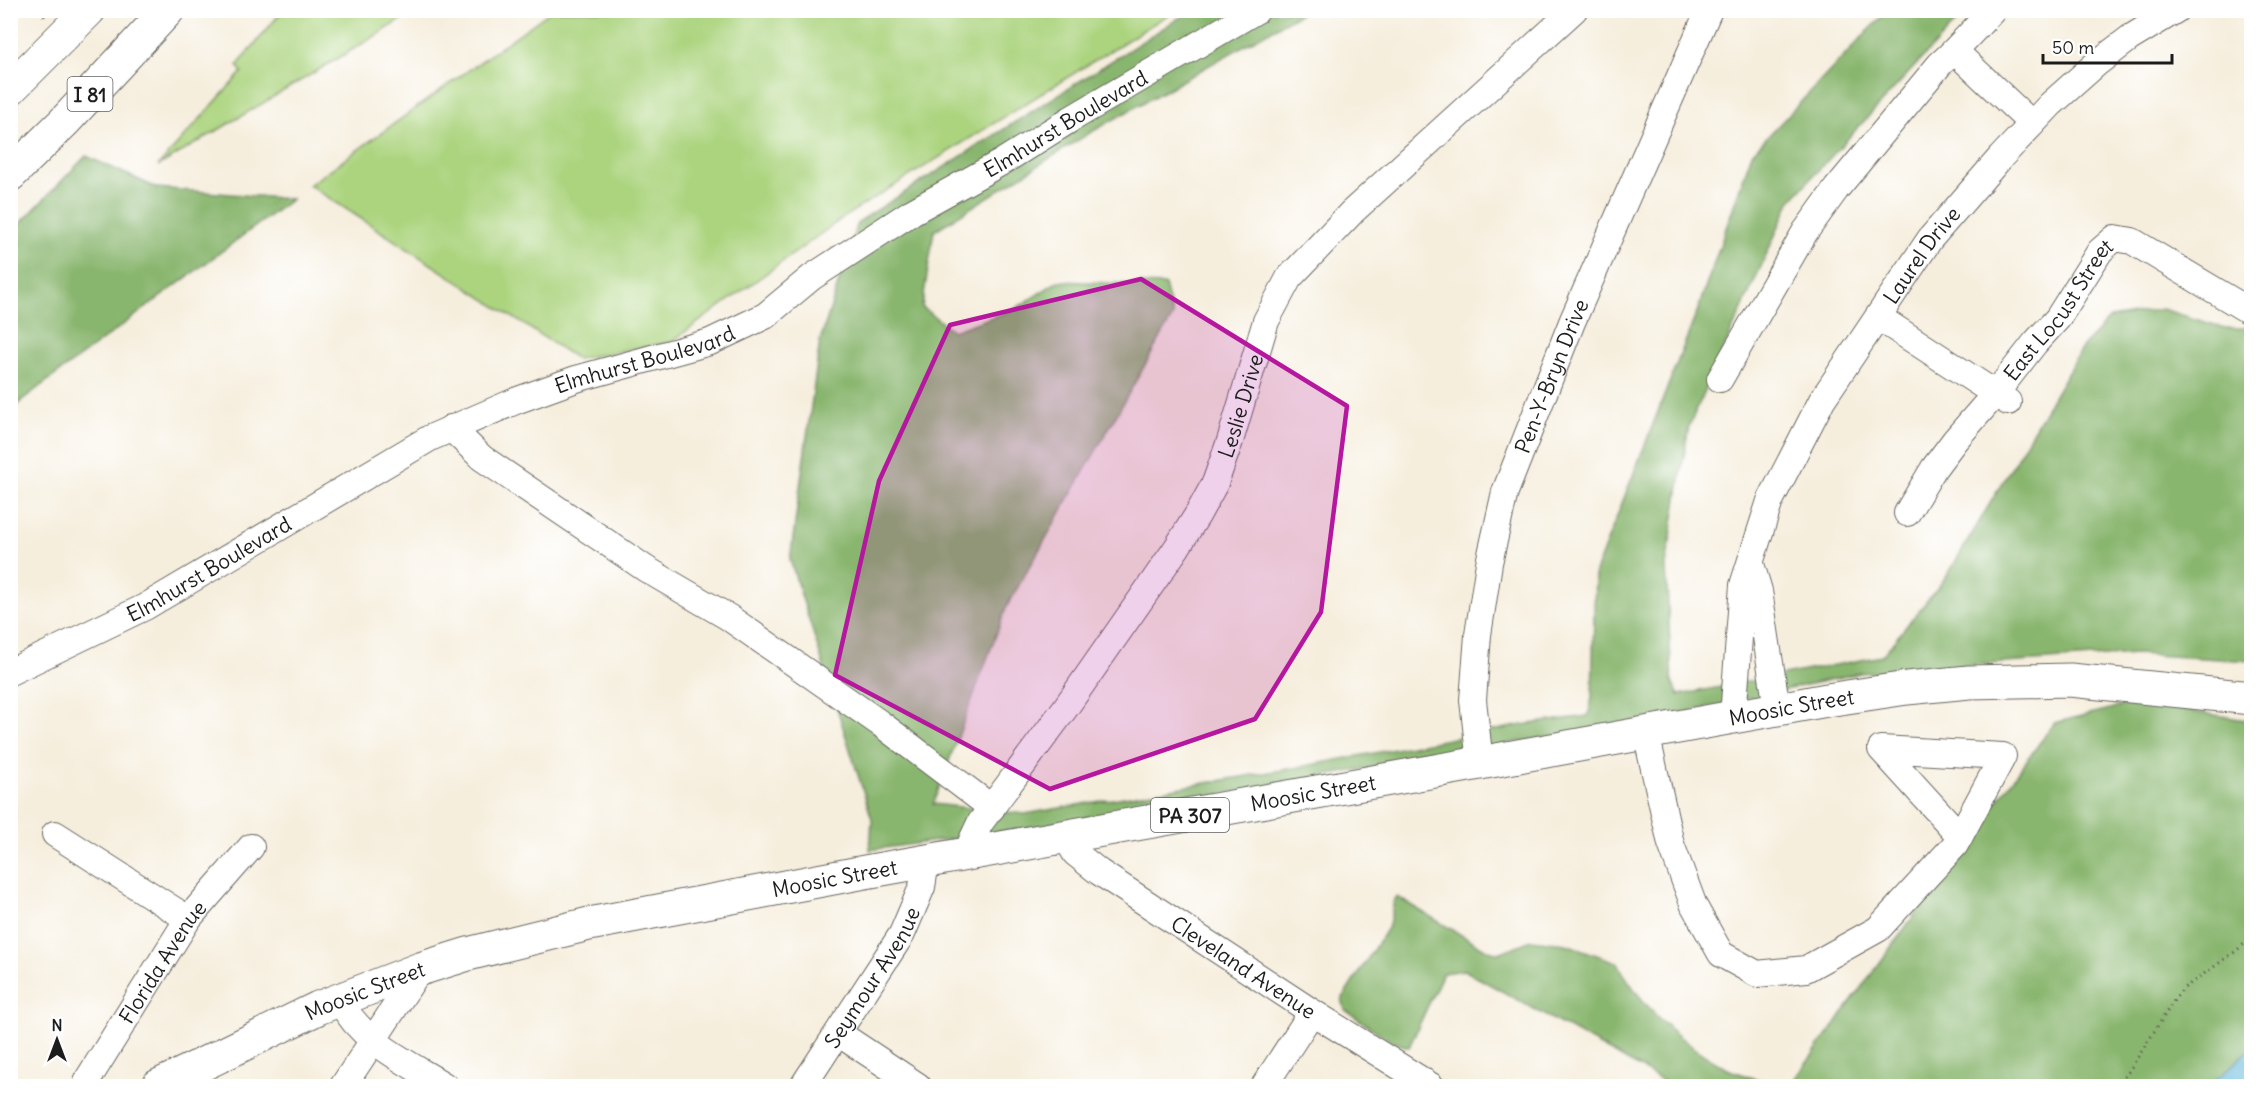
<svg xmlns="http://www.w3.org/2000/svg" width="2262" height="1097" font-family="Delius,sans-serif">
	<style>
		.green { fill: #acd47f; stroke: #64784e; stroke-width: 1.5 }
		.forest { fill: #89b66e; stroke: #526945; stroke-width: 1.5 }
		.water { fill: #5cb5d9; stroke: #3c687a; stroke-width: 1.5 }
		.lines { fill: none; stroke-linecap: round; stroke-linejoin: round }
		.minor-casing { stroke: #686660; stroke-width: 28 }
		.major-casing { stroke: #686660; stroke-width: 35 }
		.highway-casing { stroke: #686660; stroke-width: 35 }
		.path { stroke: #686660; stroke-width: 3; stroke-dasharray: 1.5 4.5; stroke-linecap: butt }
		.minor { stroke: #fff; stroke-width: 26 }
		.major { stroke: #fff; stroke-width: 33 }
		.highway { stroke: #fff; stroke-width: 33 }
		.marked { fill: #b5179e; fill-opacity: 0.2; stroke: #b5179e; stroke-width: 4.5; stroke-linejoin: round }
		.labels { text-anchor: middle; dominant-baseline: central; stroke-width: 4.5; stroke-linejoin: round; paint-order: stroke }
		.shield { fill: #fff; stroke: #606060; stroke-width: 1.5 }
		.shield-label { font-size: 20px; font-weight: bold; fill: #1c1c1c }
		.street-label { font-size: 21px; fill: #1c1c1c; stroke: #fff }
	</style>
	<rect width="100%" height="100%" fill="#fff"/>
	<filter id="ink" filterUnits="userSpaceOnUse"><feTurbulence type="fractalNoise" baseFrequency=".0167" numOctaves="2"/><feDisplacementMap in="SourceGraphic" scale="12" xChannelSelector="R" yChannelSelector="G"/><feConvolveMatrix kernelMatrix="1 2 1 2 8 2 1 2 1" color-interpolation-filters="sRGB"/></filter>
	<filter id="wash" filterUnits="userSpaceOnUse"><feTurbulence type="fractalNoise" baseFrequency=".008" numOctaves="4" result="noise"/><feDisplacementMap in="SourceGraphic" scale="24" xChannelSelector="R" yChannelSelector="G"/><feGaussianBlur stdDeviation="1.35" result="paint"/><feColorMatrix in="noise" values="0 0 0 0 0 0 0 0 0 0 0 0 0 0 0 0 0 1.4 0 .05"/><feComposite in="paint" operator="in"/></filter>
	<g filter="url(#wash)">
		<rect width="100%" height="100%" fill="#f6eedd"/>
		<path class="green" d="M282,11H414L382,32L158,166L242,72L237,66Z
			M551,11H1174L847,215L671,342L577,359L309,185Z"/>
		<path class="forest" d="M1190,11H1305L1088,134L934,231L922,307L953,331L1015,309L1058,281L1165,285L1173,316L1006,608L933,804L1025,814L1300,767L1528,724L1588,716L1592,698L1595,572L1697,312L1752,153L1887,11H1966L1791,200L1689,426L1666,566L1672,682L1679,695L1882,656L1947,576L2083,346L2110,318L2162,309L2225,328H2251V661L2136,654L1860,673L1678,714L1004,832L870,850L872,819L790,560L820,341L858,222Z
			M86,156L157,188L292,199L22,400L11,413V233Z
			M2137,702L2251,721V1049L2209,1086H1787H1790L2054,723Z
			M1397,897L1485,949L1499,953L1531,940L1566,944L1617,962C1642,1007 1679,1042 1724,1067C1740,1076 1763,1080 1781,1086H1672L1464,970L1443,973L1409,1047L1392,1042L1345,1010L1342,999L1389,925L1394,900Z"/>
		<path class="water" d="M2251,1049V1086H2209Z"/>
	</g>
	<g filter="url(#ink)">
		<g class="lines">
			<g class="minor-casing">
				<g id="minor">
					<path d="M1952,53L1993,10"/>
					<path d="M1878,317L2008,402"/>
					<path d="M1720,379L1805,232L1837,188L1940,64L1952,53L1962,58L2032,124"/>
					<path d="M451,428L482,458L646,569L728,617L881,724L992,808"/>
					<path id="s1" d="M1907,513L1934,468L1955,440L1996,393L2035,343L2058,318L2100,251L2115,238L2132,241L2251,312"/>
					<path d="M1751,564L1759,591L1777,709"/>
					<path id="s2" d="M10,672L145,607L430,438L518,400L576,379L710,342L765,316L812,277L912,212L1002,162L1071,119L1257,10"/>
					<path id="s3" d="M1733,717L1743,585L1770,501L1822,400L1930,239L2001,157L2051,104L2096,64L2130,38L2176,10"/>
					<path d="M1646,733L1671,844L1694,906L1721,954L1757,974L1806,969L1878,929L1955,845L1960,836L2003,756L1881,749L1960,836"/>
					<path id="s4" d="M1480,763L1473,700L1478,635L1489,563L1505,492L1572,322L1709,10"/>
					<path d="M55,834L188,919"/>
					<path id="s5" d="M1066,837L1075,853L1099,872L1312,1012L1431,1086"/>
					<path id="s6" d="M969,854L972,840L980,823L1066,707L1176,549L1198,514L1215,483L1230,441L1266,321L1289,278L1352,212L1574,10"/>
					<path d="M340,999C357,1040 409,1063 445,1086"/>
					<path d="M838,1033L918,1086"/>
					<path id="s7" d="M86,1086L88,1079L188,919L251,847"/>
					<path d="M343,1086L420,969"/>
					<path id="s8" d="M803,1086L902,934L922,887L926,862"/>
					<path d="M1264,1086L1312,1012"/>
				</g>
			</g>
			<g class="major-casing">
				<g id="major">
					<path id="s9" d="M158,1086L318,1008L420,969L468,954L589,924L865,872L1480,763L1827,700L1907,688L1969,682L2070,680L2252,698"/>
				</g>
			</g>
			<g class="highway-casing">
				<path id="highway" d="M10,89L89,10
					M10,175L64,122L168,10"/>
			</g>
			<path class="path" d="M44,10V17
				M2116,1086L2129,1071L2175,999L2184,988L2236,951L2252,937"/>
			<use href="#minor" class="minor"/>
			<use href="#major" class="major"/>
			<use href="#highway" class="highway"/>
		</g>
	</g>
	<path class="marked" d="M1141,279L1347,406L1321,612L1255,719L1050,789L835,675L879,481L950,325Z"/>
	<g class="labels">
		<g class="shield">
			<rect x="67.5" y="77" width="45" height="34" rx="4.5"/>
			<rect x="1151" y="798" width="78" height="34" rx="4.5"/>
		</g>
		<g class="shield-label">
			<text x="90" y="94">I 81</text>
			<text x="1190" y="815">PA 307</text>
		</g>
		<g class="street-label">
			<text stroke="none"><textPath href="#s2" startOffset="1196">Elmhurst Boulevard</textPath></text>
			<text stroke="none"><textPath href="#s3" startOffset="510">Laurel Drive</textPath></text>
			<text stroke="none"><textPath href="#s1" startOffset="254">East Locust Street</textPath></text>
			<text stroke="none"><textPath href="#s2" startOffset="710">Elmhurst Boulevard</textPath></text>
			<text stroke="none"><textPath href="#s4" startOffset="399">Pen-Y-Bryn Drive</textPath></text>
			<text stroke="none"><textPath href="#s6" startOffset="528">Leslie Drive</textPath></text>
			<text stroke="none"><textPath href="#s2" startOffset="224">Elmhurst Boulevard</textPath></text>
			<text stroke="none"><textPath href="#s9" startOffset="1684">Moosic Street</textPath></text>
			<text stroke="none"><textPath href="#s9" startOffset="1198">Moosic Street</textPath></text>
			<text stroke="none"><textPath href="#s9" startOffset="712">Moosic Street</textPath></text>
			<text stroke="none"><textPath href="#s7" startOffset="146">Florida Avenue</textPath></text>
			<text stroke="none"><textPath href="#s5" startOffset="222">Cleveland Avenue</textPath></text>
			<text stroke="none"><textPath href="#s8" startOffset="129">Seymour Avenue</textPath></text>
			<text stroke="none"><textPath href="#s9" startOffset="228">Moosic Street</textPath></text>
		</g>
	</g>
	<rect width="2262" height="1097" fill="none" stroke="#fff" stroke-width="36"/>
	<g transform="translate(57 1040)" stroke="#ffffff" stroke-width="4.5" paint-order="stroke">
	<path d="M0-4.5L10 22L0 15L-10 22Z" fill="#1c1c1c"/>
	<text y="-9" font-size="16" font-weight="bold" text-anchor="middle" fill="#1c1c1c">N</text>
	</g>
	<path d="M2043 54v9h129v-9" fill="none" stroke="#1c1c1c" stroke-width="3"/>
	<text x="2052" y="54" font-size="18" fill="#1c1c1c" stroke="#ffffff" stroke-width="4.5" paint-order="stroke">50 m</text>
</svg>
